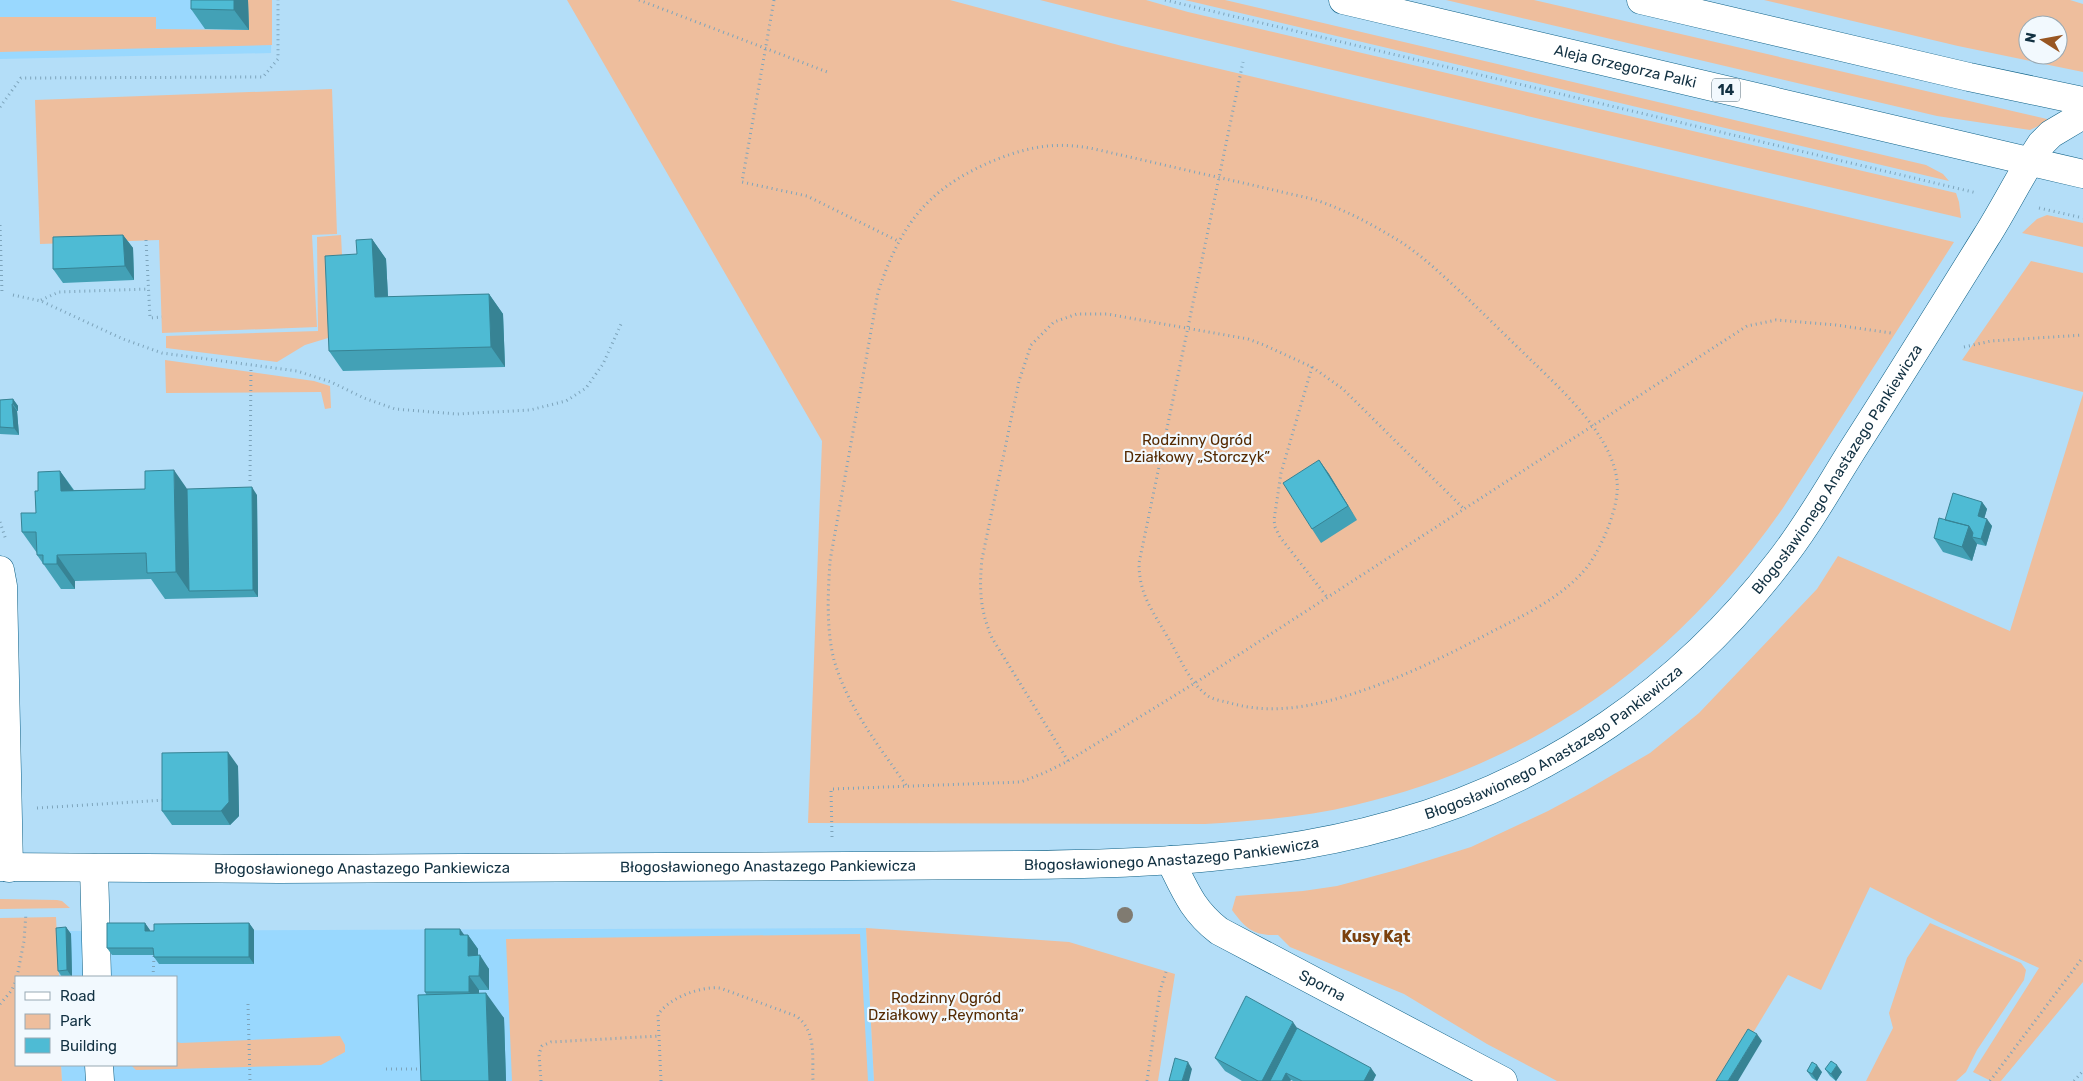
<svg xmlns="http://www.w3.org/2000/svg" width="2083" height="1081" font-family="Rubik,sans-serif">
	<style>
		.built { fill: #99d8fe }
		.green { fill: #eebe9d; fill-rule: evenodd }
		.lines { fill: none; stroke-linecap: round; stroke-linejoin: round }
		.minor-casing { stroke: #0c5f85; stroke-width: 29 }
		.major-casing { stroke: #0c5f85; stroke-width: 29 }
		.path { stroke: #7da4bb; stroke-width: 3; stroke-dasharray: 1 4; stroke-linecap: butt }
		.minor { stroke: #fff; stroke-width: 28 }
		.major { stroke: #fff; stroke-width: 28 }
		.tree { fill: #807b71 }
		.wall { fill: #43a1b6 }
		.shaded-wall { fill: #378394 }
		.building { fill: #4ebbd4; stroke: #378394 }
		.labels { text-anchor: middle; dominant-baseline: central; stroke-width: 4.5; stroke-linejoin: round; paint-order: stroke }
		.shield { fill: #f2f9fe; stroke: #556d7a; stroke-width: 1 }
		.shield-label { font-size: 14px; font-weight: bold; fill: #123142 }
		.street-label { font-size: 15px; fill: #123142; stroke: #f2f9fe }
		.park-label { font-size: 15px; fill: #552a02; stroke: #f2f9fe }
		.neighbourhood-label { font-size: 16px; font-weight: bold; fill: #7b410e; stroke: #f2f9fe }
	</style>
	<rect width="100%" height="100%" fill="#b4def8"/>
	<path class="built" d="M0,0H272L271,53L0,59Z
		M866,928L874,1081H62L61,1065H176V977H59L57,931Z"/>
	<path class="green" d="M248,0H272V45L0,52V17H156V29L248,30Z
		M567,0H950L1122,46L1954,242L1783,508C1676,661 1537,762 1355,805C1306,817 1255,821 1205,824L808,823L822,441Z
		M1040,0H1146L1188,12L1956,193L1959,202L1961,218L1107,17Z
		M1185,0H1225L1926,165L1943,174L1949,181Z
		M1446,0H1534L2051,120L2030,130L1937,116Z
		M1764,0H2070L2083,4V72L1958,46ZM2028,25H2058V55H2028Z
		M332,89L337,234L312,235L317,327L162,333L159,240L40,244L35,100Z
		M2047,215L2083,223V247L2022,233L2037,219Z
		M341,235L342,255L335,271L328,338L305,345L277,362L166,348V336L318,331L317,237Z
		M2031,261L2083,273V392L1962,360Z
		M165,360L314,381L330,386L331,408L325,409L321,392L166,393Z
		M2083,394V982L2001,1081H1991L1973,1072L2039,968L1941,923L1870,887L1821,990L1788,975L1724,1081H1557L1487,1044L1404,994L1290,947L1278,935C1254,936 1246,929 1232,910L1236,896L1303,891L1337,886L1404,868L1471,847L1548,811L1585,791L1650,753L1699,713L1817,589L1838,556L2010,631Z
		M0,899L57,900L62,901L70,908L0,909Z
		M56,917L59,977H16V1065H61L62,1081H0V918Z
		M1930,923L2021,963L2026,970L2024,980L1977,1050L1966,1072L1956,1081H1866L1893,1028L1889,1013L1907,958Z
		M866,928L1069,942L1175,974L1158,1081H874Z
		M860,934L868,1081H512L506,939Z
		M340,1036L345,1045V1052L321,1065L136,1070L131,1065H176V1038L177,1042L181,1043Z"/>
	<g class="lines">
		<g class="minor-casing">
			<g id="minor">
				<path d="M0,570L3,586L9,868"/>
				<path id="s1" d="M1170,860C1185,890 1192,910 1219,931L1503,1081"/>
				<path id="s2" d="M0,867L279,869L1020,865C1145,864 1274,859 1395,824C1549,781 1682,689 1779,562C1807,527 1829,487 1853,449C1898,379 1942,308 1986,237C2005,207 2021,174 2041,144L2051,134L2083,115"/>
				<path d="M94,868L97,977"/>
				<path d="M99,1065L100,1081"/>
			</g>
		</g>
		<g class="major-casing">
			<g id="major">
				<path id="s3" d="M1343,0L2083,174"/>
				<path d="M1641,0L1969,77L2083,101"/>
			</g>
		</g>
		<path class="path" d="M639,0L830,73
			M774,0L742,182L807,196L898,241
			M1165,0L1977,193
			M0,107L21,78L263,77L278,59V0
			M2039,208L2083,218
			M0,225L2,294
			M146,240L150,318L162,317
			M13,295L41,301L123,339L162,353L297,371L331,382L364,398L395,409L457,414L530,410L566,401L586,388L603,364L622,322
			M41,300L59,292L149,289
			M1964,347L1991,341L2083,335
			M1312,367L1281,473L1274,520L1275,527L1280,537L1327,597
			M250,481L251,366
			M0,522L6,540
			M1068,761L992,638C980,610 979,589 982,559L1019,381L1031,345L1054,322L1077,314H1107L1248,339L1264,345L1312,367L1343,389L1464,509
			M906,785C879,746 847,706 834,660C826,628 828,593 830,561L878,292C900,227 925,191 988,163C1016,151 1043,143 1074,146C1090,147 1106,152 1121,155C1147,161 1173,167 1199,173C1226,179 1252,185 1278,191C1293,195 1309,197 1324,203C1349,212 1373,225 1396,239C1421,254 1442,275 1464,295C1487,317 1510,340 1533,362C1565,393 1622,445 1617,493C1615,517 1598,556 1582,573C1559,598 1525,615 1495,630C1452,653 1410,674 1364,690C1321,705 1275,716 1230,703C1223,701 1214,700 1208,696C1189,683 1179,655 1167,636C1152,610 1139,594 1139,563L1243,62
			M37,808L165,800
			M832,837L831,789L1021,782L1044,773L1068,761L1195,683L1747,326L1776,320L1836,325L1891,333
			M17,977L24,941L26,913
			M153,977L154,956
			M0,1004L12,990L16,980
			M248,1004L250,1081
			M386,1069H423
			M541,1081L539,1054L542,1046L551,1042L659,1036
			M661,1081L658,1015C668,998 701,986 720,988L796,1016C817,1031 812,1058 813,1081
			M1147,1081L1160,991L1166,972
			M1990,1081L2083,957
			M2074,1081L2083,1071"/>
		<use href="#minor" class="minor"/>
		<use href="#major" class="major"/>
	</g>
	<circle class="tree" cx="1125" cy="915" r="8"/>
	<path class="wall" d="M248,0L249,30L205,29L191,9Z
		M123,235L133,248L134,280L63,283L53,269Z
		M372,239L386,259L388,297L489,294L503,314L505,367L343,371L329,351L357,254Z
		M13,399L18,406V411H17L19,435L0,434V400Z
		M1319,460L1329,474L1357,520L1321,543L1312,529Z
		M60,471L74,490L187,489L257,495L258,597L165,599L151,579L75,581V589H61L37,555V553L22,532L36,513Z
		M1982,502L1987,509L1984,518L1992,526L1986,546L1977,544L1972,561L1943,552L1934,538Z
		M238,766L239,816L230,825H172L162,811Z
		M145,923L150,931L249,923L254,930V964H159L154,957V955H112L107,948Z
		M66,927L71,934L72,977H62L58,971Z
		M465,935H468L478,949V955L489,969V990H479V993L504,1018L506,1081H421L426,994L425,992Z
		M1297,1028L1376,1075L1373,1081H1293L1291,1080L1290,1081H1242L1225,1071L1215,1058Z
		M1825,1069L1842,1072L1836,1081L1830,1076Z
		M1807,1071L1822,1072L1817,1081L1812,1078Z"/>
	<path class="shaded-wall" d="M234,0H248L249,30L234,10Z
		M123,235L133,248L134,280L125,266Z
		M372,239L386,259L389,317L375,297Z
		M489,294L503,314L505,367L491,347Z
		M13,399L18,406V411L13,404Z
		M12,404L17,411L19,435L14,428Z
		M1319,460L1329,474L1357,520L1348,506Z
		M174,470L192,496L189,591L176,572Z
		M60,471L78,497L61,491Z
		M252,487L257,495L258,597L253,590Z
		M1982,502L1987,509L1983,523L1978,516Z
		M1987,519L1992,526L1986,546L1981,539Z
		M1969,526L1977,538L1972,537L1977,544L1972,561L1962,547Z
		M57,555L75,581V589L57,564Z
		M228,752L238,766L239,816L230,825L221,811Z
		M145,923L150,930V938L145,931Z
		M249,923L254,930V964L249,957Z
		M66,927L71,934L72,977L67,970Z
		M460,929L468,940V935L478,949V969L468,956L460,935Z
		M480,955L489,969V990L479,976Z
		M469,976L479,990V1006L469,992Z
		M486,993L504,1018L506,1081H489Z
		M1293,1022L1302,1035L1279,1081H1262Z
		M1757,1034L1762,1041L1738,1081H1728Z
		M1188,1062L1192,1069L1189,1081H1182Z
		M1817,1065L1822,1072L1817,1081L1812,1074Z
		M1837,1065L1842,1072L1836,1081L1831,1074Z
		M1371,1068L1376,1075L1373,1081H1364Z
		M1286,1073L1291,1080L1290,1081H1282Z"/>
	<path class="building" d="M191,0H234V10L191,9Z
		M123,235L125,266L53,269V237Z
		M372,239L375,297L489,294L491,347L329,351L325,256L357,254L356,240Z
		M13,399V404H12L14,428L0,427V400Z
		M1319,460L1348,506L1312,529L1283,483Z
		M174,470L176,572L147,573L146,553L57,555V564H43V555H37L36,532H22L21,513H36L35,491H38V472L60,471L61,491L145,489V471Z
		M252,487L253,590L189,591L187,489Z
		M1953,493L1982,502L1978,516L1987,519L1981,539L1972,537L1973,533L1969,526L1945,520Z
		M1939,518L1969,526L1962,547L1934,538Z
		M228,752L229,802L221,811H162V753Z
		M107,923H145V931H154V924L249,923V957H154L153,948H107Z
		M66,927L67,970L58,971L56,928Z
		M425,929H460V935H468V956L480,955L479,976H469V992H425Z
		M486,993L489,1081H421L418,995Z
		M1246,996L1293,1022L1262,1081H1258L1215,1058Z
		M1297,1028L1371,1068L1364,1081H1302L1286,1073L1282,1081H1270Z
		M1748,1029L1757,1034L1728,1081H1716Z
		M1175,1058L1188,1062L1182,1081H1169Z
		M1831,1061L1837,1065L1831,1074L1825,1069Z
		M1812,1062L1817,1065L1812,1074L1807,1071Z"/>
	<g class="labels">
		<rect class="shield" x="1712" y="78.5" width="28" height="23" rx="4"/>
		<g class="shield-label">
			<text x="1726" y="90">14</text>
		</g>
		<g class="street-label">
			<text stroke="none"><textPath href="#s3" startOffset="290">Aleja Grzegorza Palki</textPath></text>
			<text stroke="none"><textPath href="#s2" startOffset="1981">Błogosławionego Anastazego Pankiewicza</textPath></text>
			<text stroke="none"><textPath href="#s2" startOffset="1578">Błogosławionego Anastazego Pankiewicza</textPath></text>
			<text stroke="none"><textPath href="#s2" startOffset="1172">Błogosławionego Anastazego Pankiewicza</textPath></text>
			<text stroke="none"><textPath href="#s2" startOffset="768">Błogosławionego Anastazego Pankiewicza</textPath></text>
			<text stroke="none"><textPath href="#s2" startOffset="362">Błogosławionego Anastazego Pankiewicza</textPath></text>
			<text stroke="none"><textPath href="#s1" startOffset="204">Sporna</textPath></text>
		</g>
		<g class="park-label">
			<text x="1197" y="440">Rodzinny Ogród<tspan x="1197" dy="17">Działkowy „Storczyk”</tspan></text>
			<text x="946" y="998">Rodzinny Ogród<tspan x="946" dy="17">Działkowy „Reymonta”</tspan></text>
		</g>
		<g class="neighbourhood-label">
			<text x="1376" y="936">Kusy Kąt</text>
		</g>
	</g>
	<rect x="15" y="976" width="162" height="90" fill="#f2f9fe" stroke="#98a9b3"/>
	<rect x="25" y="992" width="25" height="8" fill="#ffffff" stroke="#98a9b3"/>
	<text x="60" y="1001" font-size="15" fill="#123142">Road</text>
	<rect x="25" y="1014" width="25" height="15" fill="#eebe9d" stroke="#98a9b3"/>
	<text x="60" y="1026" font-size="15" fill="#123142">Park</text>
	<rect x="25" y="1038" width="25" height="15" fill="#4ebbd4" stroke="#98a9b3"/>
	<text x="60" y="1051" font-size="15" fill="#123142">Building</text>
	<g transform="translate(2043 40) rotate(281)"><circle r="24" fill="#f2f9fe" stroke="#98a9b3"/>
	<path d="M0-4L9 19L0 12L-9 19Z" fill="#985622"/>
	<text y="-8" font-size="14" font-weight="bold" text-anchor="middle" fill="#123142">N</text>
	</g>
</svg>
